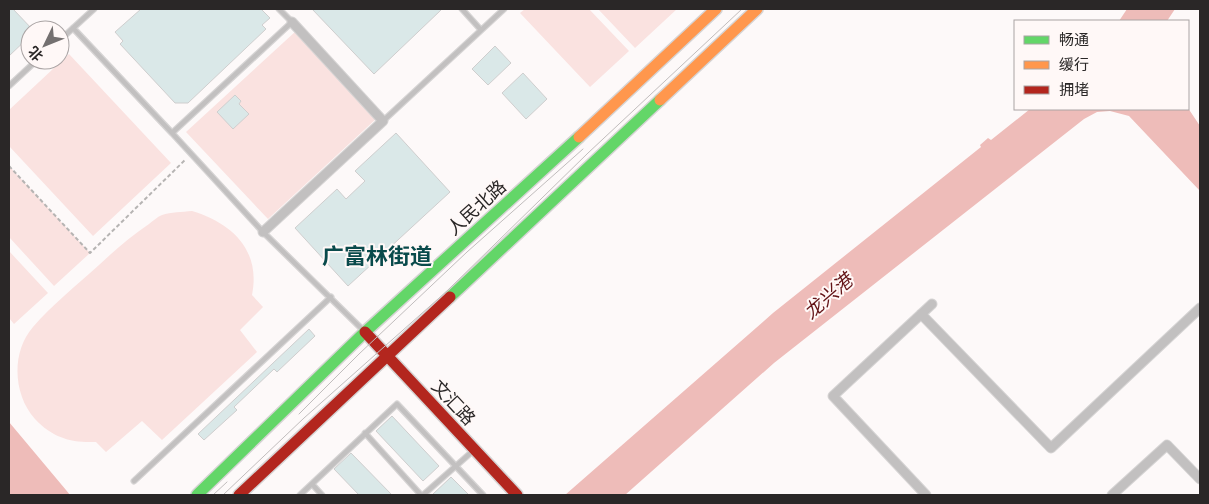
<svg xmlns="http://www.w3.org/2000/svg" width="1209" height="504" font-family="Ubuntu,'Noto Sans SC',sans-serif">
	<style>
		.green { fill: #fae2e0 }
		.water { fill: #eebcb9 }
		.building { fill: #dae8e8; stroke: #cfcece }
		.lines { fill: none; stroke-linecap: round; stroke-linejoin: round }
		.lane-casing { stroke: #d6d4d4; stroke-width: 7 }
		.street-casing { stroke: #d6d4d4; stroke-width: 11 }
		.fast-casing { stroke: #d6d4d4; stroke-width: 14 }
		.slow-casing { stroke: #d6d4d4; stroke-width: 14 }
		.jam-casing { stroke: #d6d4d4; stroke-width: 14 }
		.path { stroke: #b6b4b3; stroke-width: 2; stroke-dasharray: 4 2.5; stroke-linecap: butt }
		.lane { stroke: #c2c0c0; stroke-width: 4.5 }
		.street { stroke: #c2c0c0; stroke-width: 9 }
		.fast { stroke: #63d668; stroke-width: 11 }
		.slow { stroke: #ff974d; stroke-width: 11 }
		.jam { stroke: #b3261e; stroke-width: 11 }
		.tram { stroke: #c1bdbd; stroke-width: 1 }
		.labels { text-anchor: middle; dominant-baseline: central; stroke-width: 4; stroke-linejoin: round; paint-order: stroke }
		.street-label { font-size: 18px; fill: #2a2727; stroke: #fff8f7 }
		.water-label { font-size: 19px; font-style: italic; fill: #641417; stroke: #fff8f7 }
		.district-label { font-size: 22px; font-weight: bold; fill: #094a4b; stroke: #fff8f7 }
	</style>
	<rect width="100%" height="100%" fill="#fdf9f9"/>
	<path class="green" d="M525,9H589L629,51L590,87L520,13Z
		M598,9H677L635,48Z
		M296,31L377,118L268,219L186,132Z
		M69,54L171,163L93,236L9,146V110Z
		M9,166L90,253L54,286L9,237Z
		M192,211C232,223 261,250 252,295L263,307L240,330L257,352L162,440L142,421L106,452L96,442C71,443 53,438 35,419C13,395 11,352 33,327C52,305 77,285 99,265C115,250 131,236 149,224C153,221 157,217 162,215C171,212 182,212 192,211Z
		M9,251L48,293L14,324L9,318Z"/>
	<path class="water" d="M1127,9H1175L1167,21H1119Z
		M1188,108L1200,126V191L1129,116L1110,111L1097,112L1084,119L774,363L625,495H565L773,313L981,147L980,145L988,138L991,140L1030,109Z
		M9,422L66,490L70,495H9Z"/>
	<path class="building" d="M9,9H13L33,30H30V36L9,56Z
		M141,9H261L270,18L262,25L266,29L188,103H175L120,44L123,41L115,32Z
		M312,9H440L441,10L374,74Z
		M495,46L511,63L488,85L472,69Z
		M523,73L547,99L526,119L502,93Z
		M235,95L241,101L239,104L249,114L233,129L217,112Z
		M396,133L450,192L348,286L295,228L337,189L346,199L365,181L355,171Z
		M309,329L315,336L277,372L274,369L234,407L237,410L204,440L198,434Z
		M392,416L439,466L423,481L376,431Z
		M351,453L392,495H359L334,469Z
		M451,477L469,495H432Z"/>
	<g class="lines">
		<g class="lane-casing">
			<path id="lane" d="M279,9L292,22L172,133L263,232L364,331
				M462,9L481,30
				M73,28L172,133
				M60,40L94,9
				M9,86L37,60
				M383,121L504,9
				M365,433L421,495
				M134,481L331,297
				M312,484L322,495
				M300,495L397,404L483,495
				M423,495L474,450"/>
		</g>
		<g class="street-casing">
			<path id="street" d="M263,232L383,121L292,22
				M921,314L1051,448L1200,308
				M926,495L833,396L932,304
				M1112,495L1167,445L1200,479"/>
		</g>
		<g class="fast-casing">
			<path id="fast" d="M450,297L660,100
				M197,495L365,332L579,137"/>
		</g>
		<g class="slow-casing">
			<path id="slow" d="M660,100L757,9
				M579,137L716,9"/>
		</g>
		<g class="jam-casing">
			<path id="jam" d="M365,332L517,495
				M239,495L450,297"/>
		</g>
		<path class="path" d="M9,166L90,253L186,159"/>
		<use href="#lane" class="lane"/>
		<use href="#street" class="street"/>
		<use href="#fast" class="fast"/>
		<use href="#slow" class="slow"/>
		<use href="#jam" class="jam"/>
		<path class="tram" d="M299,414L359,354L467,252L583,149
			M213,495L227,482
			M223,495L304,418L447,291L588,153L742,9"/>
	</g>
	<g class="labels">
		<g class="street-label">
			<text transform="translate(476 207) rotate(-42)">人民北路</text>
			<text transform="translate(454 402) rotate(47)">文汇路</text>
		</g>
		<g class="water-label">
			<text transform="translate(828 296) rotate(-41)">龙兴港</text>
		</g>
		<g class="district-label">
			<text x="377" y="255">广富林街道</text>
		</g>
	</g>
	<rect width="1209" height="504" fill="none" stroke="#2a2727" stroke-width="20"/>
	<rect x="1014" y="20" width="175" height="90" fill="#fff8f7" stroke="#aaa4a4"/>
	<rect x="1024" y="36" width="25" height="8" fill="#63d668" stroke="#aaa4a4"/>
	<text x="1059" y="45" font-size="15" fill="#2a2727">畅通</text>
	<rect x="1024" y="61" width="25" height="8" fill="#ff974d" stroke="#aaa4a4"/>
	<text x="1059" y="70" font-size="15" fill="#2a2727">缓行</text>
	<rect x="1024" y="86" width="25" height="8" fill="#b3261e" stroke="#aaa4a4"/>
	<text x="1059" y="95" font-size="15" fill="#2a2727">拥堵</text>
	<g transform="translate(45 45) rotate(227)"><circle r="24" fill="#fff8f7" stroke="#aaa4a4"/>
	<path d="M0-4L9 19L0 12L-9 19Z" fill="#747070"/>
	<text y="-8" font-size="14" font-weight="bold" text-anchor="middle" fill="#2a2727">北</text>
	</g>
</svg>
